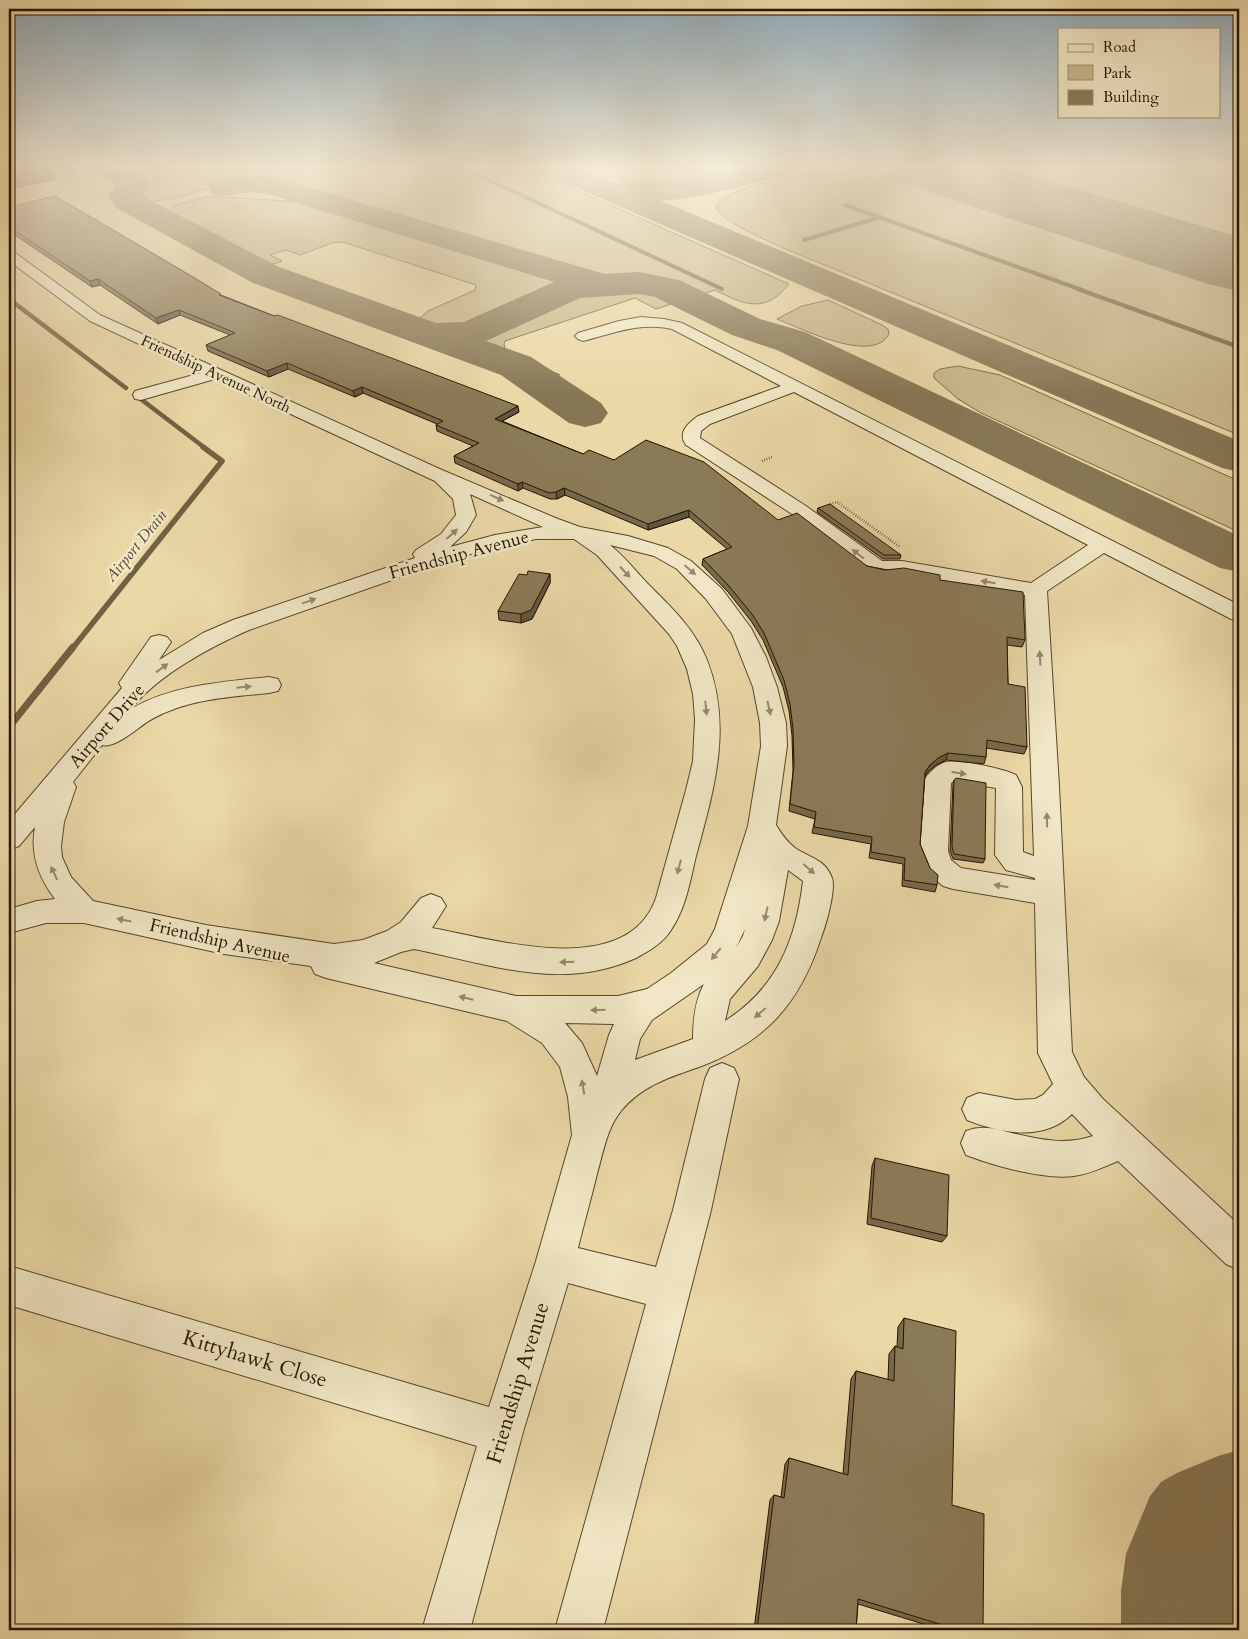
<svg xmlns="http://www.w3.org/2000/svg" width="1248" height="1639" font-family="Cardo,serif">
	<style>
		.green { fill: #c8b78a; stroke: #766646 }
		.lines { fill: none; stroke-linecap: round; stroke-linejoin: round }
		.stream-far3 { stroke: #736143; stroke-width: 4 }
		.stream-far2 { stroke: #736143; stroke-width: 4.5 }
		.stream-far1 { stroke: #736143; stroke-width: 5.5 }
		.stream { stroke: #736143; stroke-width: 7 }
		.taxiway { fill: #877654; fill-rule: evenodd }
		.runway { fill: #877654; fill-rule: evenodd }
		.minor-casing { stroke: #56452b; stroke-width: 2 }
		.path { stroke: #241402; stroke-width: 2.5; stroke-dasharray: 0.5 2; stroke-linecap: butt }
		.minor { fill: #f1e6c5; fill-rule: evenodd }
		.wall { fill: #78694b; stroke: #241402 }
		.shaded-wall { fill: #61553d; stroke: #241402 }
		.building { fill: #8b7a57; stroke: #241402 }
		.oneway { fill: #95886d }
		.labels { text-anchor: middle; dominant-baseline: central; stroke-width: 5; stroke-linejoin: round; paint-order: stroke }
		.far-street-label { font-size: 15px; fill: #241402; stroke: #f1e6c5 }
		.far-water-label { font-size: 16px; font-style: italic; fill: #58482d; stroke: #f1e6c5 }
		.street-label { font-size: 18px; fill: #241402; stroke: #f1e6c5 }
		.near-street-label { font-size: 21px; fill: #241402; stroke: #f1e6c5 }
	</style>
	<rect width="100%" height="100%" fill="#ead8a6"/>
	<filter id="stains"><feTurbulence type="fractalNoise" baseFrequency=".004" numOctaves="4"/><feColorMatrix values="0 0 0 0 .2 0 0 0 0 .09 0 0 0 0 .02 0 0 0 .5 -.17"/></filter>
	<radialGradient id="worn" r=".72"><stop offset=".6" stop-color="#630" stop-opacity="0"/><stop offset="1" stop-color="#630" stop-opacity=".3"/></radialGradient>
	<path class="green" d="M116,166H281L254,174L238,169L216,175L231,181C211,186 150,212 134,196L143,186V182Z
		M305,166H522L789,284C765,314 745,305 715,290L697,296C657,277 644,278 601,280L286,186L278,181V177L287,172Z
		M578,166H737C703,176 666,189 630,183C612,180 594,172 578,166Z
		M984,166H1239V243Z
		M848,169L876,170L1239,290V435L783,248C767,240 723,223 716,207C726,184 824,171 848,169Z
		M210,196L316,203L555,275L563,283L470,328C450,334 434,330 414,323L428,311L475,290L476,285L343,242L332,243L300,255L286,250L270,255L282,261L265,267L176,219L168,211L172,206Z
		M621,288L644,289L678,302L656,309L635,298L505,341L504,344L505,349L560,375L487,349L483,346V339L488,334L570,294L583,291Z
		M828,300L882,325L888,329L889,334C873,365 800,328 777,319L802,306Z
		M958,366L1000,375L1239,481V532L981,413L958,399L934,378V373L940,369Z"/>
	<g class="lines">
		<path class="stream-far3" d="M459,166L722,289
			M845,205L1082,290
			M804,240L881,217"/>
		<path class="stream-far2" d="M1078,289L1239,347
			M9,299L126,388
			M142,400L205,448"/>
		<path class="stream-far1" d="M72,649L222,461L203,447"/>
		<path class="stream" d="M9,727L73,647"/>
		<path class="taxiway" d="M88,166C104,164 147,164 148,187L142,196L279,267L436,323L464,322L554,282L271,195L253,192L223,196L212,194L208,187L212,180C235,175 253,174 276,178L605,274L639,272L679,280L760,319L805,332L1239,536V572L1220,568L777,350L732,335L655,297L639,294L580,298L486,341L531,357L601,403L608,413L601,423L585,427L569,423L501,375L253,283L115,207L108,195L116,186L93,172Z
			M535,166H574L616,183H642L683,180L750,166H798L794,172C750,184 706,198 661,201L1239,441V472L1222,468L540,172Z
			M1239,1450V1630H1121V1591L1126,1554L1150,1496L1161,1482L1177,1473L1218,1456Z"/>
		<path class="runway" d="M886,166H998L1239,237V291L1208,284L896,181Z"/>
		<g class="minor-casing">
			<path id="minor" d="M9,251L14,252L100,315L442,470L558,519L580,527L628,536L668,548L691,561L722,589L751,628L766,657L777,687L786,723L787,746L776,825C781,833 787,842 795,848C810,858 825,859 832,878C836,890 826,925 821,938C799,1005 765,1042 699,1067C670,1077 641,1086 621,1111C607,1128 603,1153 597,1174C591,1199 584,1223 578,1248L656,1267L673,1210L705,1079L710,1068L722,1063L734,1068L739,1079L711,1210L603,1630H555L646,1304L568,1283L523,1432L470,1630H422L477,1446L9,1305V1266L489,1407L536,1261L572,1135L568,1097L560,1067L542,1043L507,1021L326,978L315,974L311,966L224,954L84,923H46L9,933V909L37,901L55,899C38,877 30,854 35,827L19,846L9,850V821L122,688L119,683L151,637L159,635L167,637L171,642L159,660L203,633L233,620L415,558L413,554L416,550L441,534L456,515L453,499L435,481L215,379L141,400L135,399L133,395L135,391L201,373L90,321L9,261ZM470,494L543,527L495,535L450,547L466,532L476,515ZM536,539H574L597,555L669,634L677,646L687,669L693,694L695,719L693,761L686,790L656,898C627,981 493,939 432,928L446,906L441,898L431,894L421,898L401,922L387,931L363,940L334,944L206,925L93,901L71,877L62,857L61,846L64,822L76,787L73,782L102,745C116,749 139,726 152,719C188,699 229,697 269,693L278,691L281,685L278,679L269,677C223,682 172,685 131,709C158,675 210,647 249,630L458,557ZM610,545L654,556L677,569L706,599L732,634L753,687L760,723L761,746L748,826L715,929L707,944L671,973L647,989L618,996H516L374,963L401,952L414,949C489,964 561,992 636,958C649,951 663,943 671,930C686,908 690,881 696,856C714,790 733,726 707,660C695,629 670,606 647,583C635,570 624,556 610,545ZM788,870L803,881C796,940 777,988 725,1021L730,999L758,966L772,940L779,921ZM751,908L743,936L736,948L745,929ZM704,984C695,1001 693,1019 693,1039L635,1060L640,1039L652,1020ZM565,1023L614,1024L609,1035L597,1076L582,1043Z
				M641,317L664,319L682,323L1239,605V621L1231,619L1104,553L1047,591L1059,786L1072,1052L1084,1077L1103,1099L1239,1225V1270L1226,1264L1118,1161C1104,1167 1089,1174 1074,1176C1044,1180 995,1166 966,1155L961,1143L966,1131C985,1124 997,1130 1016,1134C1042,1140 1067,1145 1093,1136L1072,1114C1044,1142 999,1133 967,1120L962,1109L967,1098L979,1093L1016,1100L1035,1099L1043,1095L1053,1084L1038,1053L1035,903L953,889L943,886L929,874L920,851L925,779C930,771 937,765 946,762C959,759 1005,769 1016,775L1022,787L1023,852L1034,856L1025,595L902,573L883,575L866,571L792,514L686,445C677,433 688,423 698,416L781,386L672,329C640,322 614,333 583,341L578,339L575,336L578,333L619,321ZM794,392L1088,545L1031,583L902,561H882L806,506L700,438L701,431L710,424ZM954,781L996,788L995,855L1006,870L1035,878V880L961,868L951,860L948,851L951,783Z"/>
		</g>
		<path class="path" d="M762,461L772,457
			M828,505L837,502L900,547"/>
		<use href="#minor" class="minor"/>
	</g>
	<path class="wall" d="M9,207L221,295L519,412L502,421L583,454L614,460L778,520L867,566L940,580L1025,640L1022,647L1007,645L1008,684L1027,747L1024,754L986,748V757L984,764L946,760L936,765L928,772L925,776L920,844L937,885L935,892L902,886L903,864L869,858L871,844L812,833L815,819L789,811L793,771L792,736L789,711L783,687L763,640L751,621L728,592L702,565L703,559L727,549L689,517L648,530L565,495L557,499H550L523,488L518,491L455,463L454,456L473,446L437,431L436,425L437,424L363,393L355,397L288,369L269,377L208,351L206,345L230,335L180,315L158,324L100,285L92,287L9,231Z
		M818,508L901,555L900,559H883L817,512Z
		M550,574V583L532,619L521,623L499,620L498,611L527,575Z
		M954,780L985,859L983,863L953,859L950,851L953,784Z
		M875,1158L947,1236L942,1242L867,1224L872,1166Z
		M904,1318L983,1630H943L858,1604L856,1630H829L823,1629V1630H754L770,1500L774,1495L781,1497L785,1464L789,1458L843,1474L851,1379L856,1371L888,1380L889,1354L895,1346L897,1347L898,1327Z"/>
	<path class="shaded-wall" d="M52,168L56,179L9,189V176Z
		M98,279L100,285L92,287L90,281Z
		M179,310L180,315L158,324L156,318Z
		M287,363L288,369L269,377L267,371Z
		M362,387L363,393L355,397L353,391Z
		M518,406L519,412L495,425V419Z
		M522,482L523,488L518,491V484Z
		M564,488L565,495L557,499L556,492Z
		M689,510V517L648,530V524Z
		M550,574V583L532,619L521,623V614Z
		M948,753L946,760L936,765L928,772L923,779L925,772L930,765L938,758Z"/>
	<path class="building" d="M9,166H49L52,168L9,176Z
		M55,196L188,274L221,294L219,295L274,316L278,315L518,406L495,419L583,454L589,450L614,460L646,440L704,462L778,520L797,513L867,566L885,570L904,568L940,575V580L1023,592L1025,640L1007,637L1008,684L1025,687L1027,747L987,740L986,757L948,753L938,758L930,765L925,772L920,844L930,868L938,875L937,885L904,880L905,858L871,852L872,837L814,827L816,812L790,804L794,765L793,729L790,704L784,680L764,633L752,614L728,585L703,559L732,547L689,510L648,524L564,488L556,492L549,493L522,482L518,484L454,456L479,443L436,425L443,421L362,387L353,391L287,363L267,371L206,345L235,333L233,332L179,310L156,318L98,279L90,281L9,227V207Z
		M830,504L901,555H884L818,508Z
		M528,571L550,574L531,610L521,614L498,611L519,574L527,575Z
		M956,778L986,783L985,859L954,854L952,846L954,780Z
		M875,1158L949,1175L947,1236L871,1218Z
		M904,1318L956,1331L952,1505L984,1514L983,1630H959L858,1599L856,1630H841L824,1625L823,1630H757L774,1495L784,1498L789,1458L848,1475L856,1371L894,1381L895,1346L903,1349Z"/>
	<defs><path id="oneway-solid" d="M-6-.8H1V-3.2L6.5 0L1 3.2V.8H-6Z" transform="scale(1.25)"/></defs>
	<g class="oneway">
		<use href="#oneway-solid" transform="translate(497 498) rotate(24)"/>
		<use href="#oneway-solid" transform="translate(452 534) rotate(-42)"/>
		<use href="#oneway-solid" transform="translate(858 554) rotate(-143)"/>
		<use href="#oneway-solid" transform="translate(690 570) rotate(41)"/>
		<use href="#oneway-solid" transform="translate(625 572) rotate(47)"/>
		<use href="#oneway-solid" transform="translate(988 582) rotate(-171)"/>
		<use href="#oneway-solid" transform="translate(309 601) rotate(-20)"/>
		<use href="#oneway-solid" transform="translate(1040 658) rotate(-93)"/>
		<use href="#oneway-solid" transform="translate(162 668) rotate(-36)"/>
		<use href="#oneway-solid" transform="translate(244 687) rotate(-6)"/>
		<use href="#oneway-solid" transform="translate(706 708) rotate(84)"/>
		<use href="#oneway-solid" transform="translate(769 708) rotate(77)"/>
		<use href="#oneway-solid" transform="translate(959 773) rotate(8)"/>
		<use href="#oneway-solid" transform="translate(1047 820) rotate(-91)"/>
		<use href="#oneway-solid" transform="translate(679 867) rotate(105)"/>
		<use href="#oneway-solid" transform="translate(809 869) rotate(41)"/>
		<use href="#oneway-solid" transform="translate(54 873) rotate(-115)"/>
		<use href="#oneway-solid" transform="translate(1001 886) rotate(-170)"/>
		<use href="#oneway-solid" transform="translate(766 914) rotate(102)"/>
		<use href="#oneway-solid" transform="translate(124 920) rotate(-168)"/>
		<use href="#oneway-solid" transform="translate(716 954) rotate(129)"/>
		<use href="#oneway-solid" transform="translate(567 962) rotate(179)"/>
		<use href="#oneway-solid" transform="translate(466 998) rotate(-167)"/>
		<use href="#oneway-solid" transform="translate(598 1010) rotate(179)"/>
		<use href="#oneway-solid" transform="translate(760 1013) rotate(139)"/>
		<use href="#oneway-solid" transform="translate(583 1087) rotate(-100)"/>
	</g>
	<linearGradient id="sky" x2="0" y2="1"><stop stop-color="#8ea8b7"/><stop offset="0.42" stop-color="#f6edd7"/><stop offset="1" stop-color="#f6edd7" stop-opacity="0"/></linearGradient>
	<rect width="1248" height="395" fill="url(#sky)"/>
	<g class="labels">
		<g class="far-street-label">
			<text transform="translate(216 374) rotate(25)">Friendship Avenue North</text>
		</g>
		<g class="far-water-label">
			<text transform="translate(136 546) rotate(-51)">Airport Drain</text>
		</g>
		<g class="street-label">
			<text transform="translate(459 555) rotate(-15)">Friendship Avenue</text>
			<text transform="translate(107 726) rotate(-49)">Airport Drive</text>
			<text transform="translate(220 941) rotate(13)">Friendship Avenue</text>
		</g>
		<g class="near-street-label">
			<text transform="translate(255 1359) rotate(17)">Kittyhawk Close</text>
			<text transform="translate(518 1383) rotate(-73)">Friendship Avenue</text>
		</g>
	</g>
	<rect width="1248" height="1639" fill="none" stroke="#ead8a6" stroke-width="30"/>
	<rect x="10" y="10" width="1228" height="1619" fill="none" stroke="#241402" stroke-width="2.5"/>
	<rect x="15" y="15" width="1218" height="1609" fill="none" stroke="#241402"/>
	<rect x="1058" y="28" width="162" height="90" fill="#f1e6c5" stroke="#9f9277"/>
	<rect x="1068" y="44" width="25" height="8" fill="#f1e6c5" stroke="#9f9277"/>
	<text x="1103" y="52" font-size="15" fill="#241402">Road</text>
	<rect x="1068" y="65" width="25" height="15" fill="#c8b78a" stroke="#9f9277"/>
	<text x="1103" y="78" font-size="15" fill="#241402">Park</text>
	<rect x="1068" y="90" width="25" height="15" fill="#8b7a57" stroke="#9f9277"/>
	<text x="1103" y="102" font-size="15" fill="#241402">Building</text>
	<rect width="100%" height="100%" filter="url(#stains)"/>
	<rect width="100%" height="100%" fill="url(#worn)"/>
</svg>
